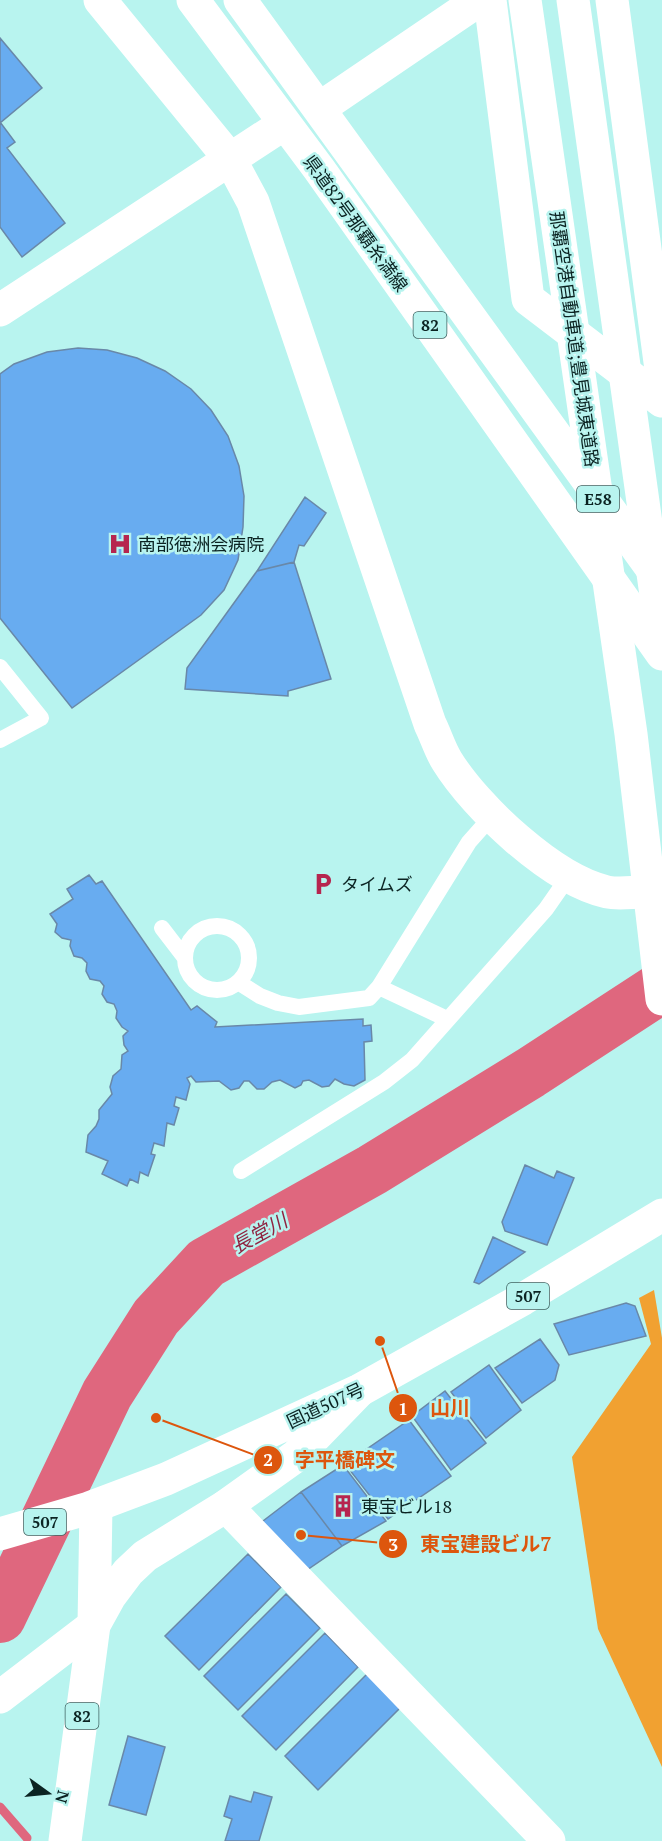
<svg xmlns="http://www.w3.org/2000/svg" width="662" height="1841" font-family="'PT Serif','Noto Sans JP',serif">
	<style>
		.forest { fill: #f1a131 }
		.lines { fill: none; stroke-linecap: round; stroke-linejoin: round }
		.stream { stroke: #df677e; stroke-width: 9 }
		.river { stroke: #df677e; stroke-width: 52 }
		.building { fill: #68acf0; stroke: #6988a8; stroke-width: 1.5 }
		.lane { stroke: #fff; stroke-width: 16 }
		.street { stroke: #fff; stroke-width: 33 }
		.primary { stroke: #fff; stroke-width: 33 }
		.highway { stroke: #fff; stroke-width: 33 }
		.labels { text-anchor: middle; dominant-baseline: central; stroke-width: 5; stroke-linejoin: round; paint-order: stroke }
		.shield { fill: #b8f4ef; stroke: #3f6260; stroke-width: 1.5 }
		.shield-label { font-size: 16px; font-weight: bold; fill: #0b2322 }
		.street-label { font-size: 18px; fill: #0b2322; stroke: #b8f4ef }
		.poi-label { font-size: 18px; fill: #0b2322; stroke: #b8f4ef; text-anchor: start }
		.water-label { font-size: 20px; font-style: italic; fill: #902340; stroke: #b8f4ef }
		.leader { fill: none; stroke: #dd560d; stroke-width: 2 }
		.callout-dot { fill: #dd560d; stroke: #b8f4ef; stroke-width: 2 }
		.mark-label { font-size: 18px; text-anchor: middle; font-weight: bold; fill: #fff }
		.callout-label { font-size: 20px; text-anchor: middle; font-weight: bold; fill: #dd560d; stroke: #b8f4ef; stroke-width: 5; stroke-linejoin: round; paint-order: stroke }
	</style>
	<rect width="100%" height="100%" fill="#b8f4ef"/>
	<path class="forest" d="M654,1290L662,1338V1767L598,1629L572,1457L651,1344L639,1298Z"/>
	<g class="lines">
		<path class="stream" d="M0,1807L27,1838"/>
		<path class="river" d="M0,1617L107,1394L156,1317L206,1263L372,1170L530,1073L662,987"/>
	</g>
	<path class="building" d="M0,38L42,88L0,123Z
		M0,122L15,142L7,148L65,223L22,257L0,227Z
		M78,348L107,350L137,358L165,371L191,389L211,410L228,436L239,466L244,496L243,527L238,560L224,590L201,615L72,708L0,618V374L14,364L47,352Z
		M305,497L326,513L304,546L299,545L294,562L257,571Z
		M294,562L331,679L288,691V696L185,689L187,668L257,571Z
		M89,875L96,884L102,881L191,1010L197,1006L217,1022L215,1027L363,1019V1026L371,1025L372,1041L364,1042L365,1080L354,1086L344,1084L335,1079L329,1086L322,1087L309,1080L303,1081L301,1085L295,1088L280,1080L272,1082L264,1089H257L249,1081H244L239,1088L231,1090L219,1081L196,1082L191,1076L187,1078L190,1084L186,1100L176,1097L174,1106L179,1108L174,1125L167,1123L164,1146L154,1143L151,1154L155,1155L148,1176L140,1172L138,1183L130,1179L127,1186L102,1174L108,1161L86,1152L88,1135L96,1126L99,1119V1110L112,1094L110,1087L113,1076L121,1069L122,1055L128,1051L124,1045L123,1036L128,1031L122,1027L116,1018L117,1011L114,1004L107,1002L102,994L104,986L100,981L90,979L86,971L87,963L82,958L74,956L70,946L71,940L62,938L55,932L57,924L50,914L73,899L67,889Z
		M525,1165L554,1178L557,1171L574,1178L547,1245L505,1231L502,1222Z
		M493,1237L525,1252L479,1284L474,1282Z
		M626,1303L635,1306L646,1336L569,1355L554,1324Z
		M540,1339L559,1365L555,1380L522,1403L495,1368Z
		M489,1365L521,1410L486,1438L451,1392Z
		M445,1391L486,1443L451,1470L412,1416Z
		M409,1420L451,1476L388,1519L345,1464Z
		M343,1465L386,1521L342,1546L301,1492Z
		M301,1492L342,1546L304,1572L259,1524Z
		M248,1554L281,1587L199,1670L165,1636Z
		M286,1594L320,1628L238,1710L204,1676Z
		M325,1633L358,1667L276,1750L242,1716Z
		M367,1674L401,1707L318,1790L285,1756Z
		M128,1736L165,1747L146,1815L109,1805Z
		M254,1792L272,1797L259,1841H225L232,1819L224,1816L230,1796L251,1802Z"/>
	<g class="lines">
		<path class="lane" d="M0,667L41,718L0,740
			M185 958a32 32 0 1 1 64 0a32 32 0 1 1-64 0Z
			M162,928L185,958
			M238,982L260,996L278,1003L299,1007L369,998L379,987L469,842L493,815
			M379,987L447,1019
			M241,1171L384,1082L412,1060L546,909L569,876"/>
		<path class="street" d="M100,0L230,159L253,202L430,724C436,736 440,750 447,761C476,808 553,880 607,892C622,895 646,891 662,890
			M490,0L528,299L662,401
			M612,0L662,377
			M320,108L479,0
			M0,310L284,124
			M226,1506L549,1841
			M0,1697L94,1625"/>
		<path class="primary" d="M193,0L319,169L662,654
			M240,0L658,577
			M94,1625L110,1596L128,1572L145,1556L226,1506L296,1456L359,1391
			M65,1841L94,1625L96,1506"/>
		<path class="highway" d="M525,0L631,734L662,999
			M573,0L662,638
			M0,1534L89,1508L166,1479L360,1390L523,1299L662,1215"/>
	</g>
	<defs>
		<g id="hospital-bare" transform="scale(1.8)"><path d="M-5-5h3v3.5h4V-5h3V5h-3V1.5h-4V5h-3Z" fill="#b6254f" stroke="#b8f4ef" stroke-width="2.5" paint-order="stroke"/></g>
		<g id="parking-bare" transform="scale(1.8)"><path d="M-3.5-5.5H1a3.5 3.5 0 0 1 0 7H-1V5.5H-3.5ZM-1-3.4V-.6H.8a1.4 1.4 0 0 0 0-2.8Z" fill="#b6254f" stroke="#b8f4ef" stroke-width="2.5" paint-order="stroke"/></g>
		<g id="building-bare" transform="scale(1.8)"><path d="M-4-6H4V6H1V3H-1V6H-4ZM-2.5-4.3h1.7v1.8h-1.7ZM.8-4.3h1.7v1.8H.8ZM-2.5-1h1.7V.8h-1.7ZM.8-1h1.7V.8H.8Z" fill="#b6254f" stroke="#b8f4ef" stroke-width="2.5" paint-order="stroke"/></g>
	</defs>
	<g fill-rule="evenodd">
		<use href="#hospital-bare" x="120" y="544"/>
		<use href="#parking-bare" x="323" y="884"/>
		<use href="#building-bare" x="343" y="1506"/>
	</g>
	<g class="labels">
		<g class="shield">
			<rect x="413.5" y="312" width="33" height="26" rx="4.5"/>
			<rect x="577" y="486" width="42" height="26" rx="4.5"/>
			<rect x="507" y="1283" width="42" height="26" rx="4.5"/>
			<rect x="24" y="1509" width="42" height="26" rx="4.5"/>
			<rect x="65.5" y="1703" width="33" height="26" rx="4.5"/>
		</g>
		<g class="shield-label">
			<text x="430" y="325">82</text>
			<text x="598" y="499">E58</text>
			<text x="528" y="1296">507</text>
			<text x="45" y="1522">507</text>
			<text x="82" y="1716">82</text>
		</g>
		<g class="street-label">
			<text transform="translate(356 223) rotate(54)">県道82号那覇糸満線</text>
			<text transform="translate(575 339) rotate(82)">那覇空港自動車道;豊見城東道路</text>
			<text transform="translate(325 1405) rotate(-25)">国道507号</text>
		</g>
		<g class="poi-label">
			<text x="138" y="544">南部徳洲会病院</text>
			<text x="341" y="884">タイムズ</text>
			<text x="361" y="1506">東宝ビル18</text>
		</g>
		<g class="water-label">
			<text transform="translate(259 1233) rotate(-29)">長堂川</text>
		</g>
	</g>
	<path class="leader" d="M380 1341L403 1408M156 1418L268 1460M301 1535L393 1544"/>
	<g class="callout-dot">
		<circle cx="380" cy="1341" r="6"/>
		<circle cx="156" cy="1418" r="6"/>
		<circle cx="301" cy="1535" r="6"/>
		<circle cx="403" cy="1408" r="15"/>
		<circle cx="268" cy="1460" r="15"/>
		<circle cx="393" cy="1544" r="15"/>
	</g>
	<g class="mark-label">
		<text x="403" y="1415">1</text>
		<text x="268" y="1466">2</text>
		<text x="393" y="1551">3</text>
	</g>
	<g class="callout-label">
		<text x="450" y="1415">山川</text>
		<text x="345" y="1467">字平橋碑文</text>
		<text x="486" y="1551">東宝建設ビル7</text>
	</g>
	<g transform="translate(48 1793) rotate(105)" stroke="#b8f4ef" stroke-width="4.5" paint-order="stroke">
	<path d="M0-4.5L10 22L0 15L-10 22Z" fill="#0b2322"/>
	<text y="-9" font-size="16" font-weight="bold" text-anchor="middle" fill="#0b2322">N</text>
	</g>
</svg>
